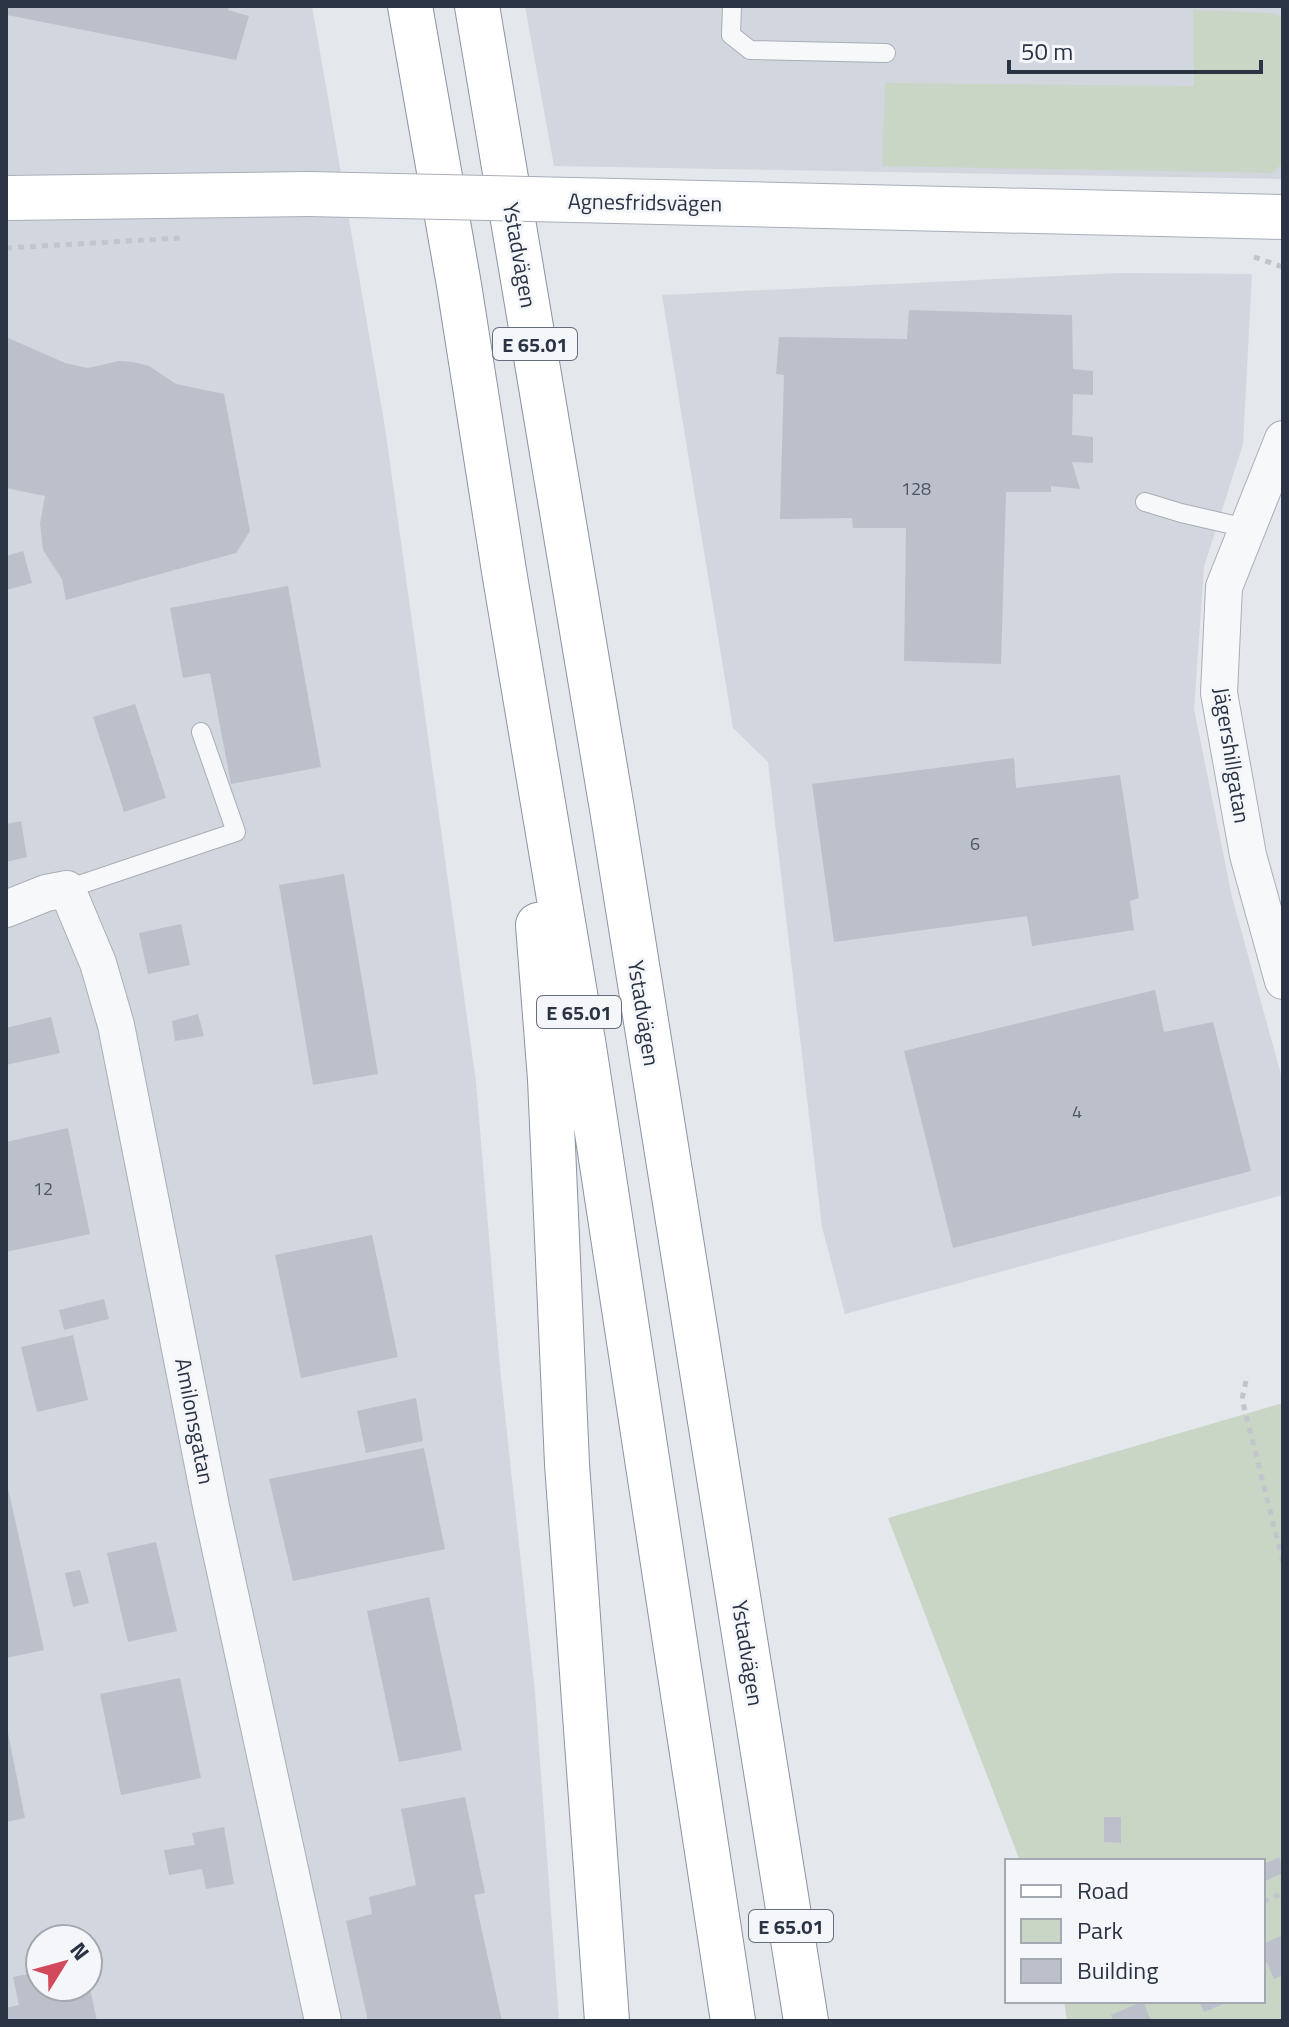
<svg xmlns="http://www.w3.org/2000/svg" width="1289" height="2027" font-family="'Titillium Web',sans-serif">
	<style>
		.built { fill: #d2d6de; fill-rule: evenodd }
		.green { fill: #c9d6c5 }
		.building { fill: #bbc0ca }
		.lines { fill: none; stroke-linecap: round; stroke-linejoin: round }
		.service-casing { stroke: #a9aeb7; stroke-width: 20 }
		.minor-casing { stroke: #a9aeb7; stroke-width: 38 }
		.secondary-casing { stroke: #a9aeb7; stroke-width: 46 }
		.motorway-casing { stroke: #8b94a3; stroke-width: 46 }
		.path { stroke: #c2c5cb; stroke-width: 5; stroke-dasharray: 6 6; stroke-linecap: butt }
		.service { stroke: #f7f8fa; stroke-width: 18 }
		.minor { stroke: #f7f8fa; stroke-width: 36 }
		.secondary { stroke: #fff; stroke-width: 44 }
		.motorway { stroke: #fff; stroke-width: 44 }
		.secondary-bridge-casing { stroke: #a9aeb7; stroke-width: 46; stroke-linecap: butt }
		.secondary-bridge { stroke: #fff; stroke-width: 44 }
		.labels { text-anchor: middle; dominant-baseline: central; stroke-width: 6; stroke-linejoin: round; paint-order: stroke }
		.number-label { font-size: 18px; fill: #4f5766 }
		.shield { fill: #f4f6f9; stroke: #676e7b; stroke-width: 2 }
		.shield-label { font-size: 20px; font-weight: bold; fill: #2b3445 }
		.street-label { font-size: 22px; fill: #2b3445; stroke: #f4f6f9 }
	</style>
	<rect width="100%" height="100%" fill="#e4e7ec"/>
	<path class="built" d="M6,6H312L385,427L476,1082L500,1368L535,1693L559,2021H6ZM40,1939H88V1987H40Z
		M525,6H1283V179L554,166Z
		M1122,273L1252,274L1243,444L1204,567L1194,709L1232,897L1283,1082V1195L845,1314L822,1227L768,762L733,728L662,295Z"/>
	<path class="green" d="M1193,10L1273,13L1283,18V163L1272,173L882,166L885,83L1194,86Z
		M1283,1403V2021H1067L1064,2001H1263V1861H1020L888,1518Z"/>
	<path class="building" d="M8,6H229L228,10L249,16L236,60L7,15Z
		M909,310L1072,315L1073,369L1093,371V395L1073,394L1072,435L1093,437V463L1072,462L1080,489L1051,486V492H1006L1001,664L904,661L906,528H853L852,518L780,519L784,375L776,374L779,337L907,339Z
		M6,337L65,363L88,368L119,361L133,362L149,366L176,384L224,394L250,531L236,553L66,600L62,579L43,550L40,523L45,496L6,488Z
		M23,551L32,583L6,590V556Z
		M288,586L321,767L231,784L210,673L183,678L170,608Z
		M135,704L166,798L124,812L93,717Z
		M1014,758L1016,788L1120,775L1139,898L1130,901L1134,930L1032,946L1027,916L834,942L812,784Z
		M21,821L27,857L6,862V824Z
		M344,874L378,1074L313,1085L279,885Z
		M181,924L190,965L148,974L139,933Z
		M1155,990L1164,1032L1213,1022L1251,1171L953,1248L904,1051Z
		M198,1014L204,1036L175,1041L172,1021Z
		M51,1017L60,1053L6,1065V1028Z
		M68,1128L90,1234L6,1252V1142Z
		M372,1235L398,1357L301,1378L275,1255Z
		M104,1299L109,1319L64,1330L59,1310Z
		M73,1335L88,1400L37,1412L21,1347Z
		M416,1398L423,1441L366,1453L357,1411Z
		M424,1448L445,1549L293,1581L269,1479Z
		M6,1479L44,1650L6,1658Z
		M156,1542L177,1631L128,1642L107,1553Z
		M80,1570L89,1603L73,1607L65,1573Z
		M429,1597L462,1750L399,1762L367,1611Z
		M180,1678L201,1778L121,1795L100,1694Z
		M6,1723L25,1818L6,1822Z
		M465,1797L485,1893L474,1895L502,2021H368L346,1921L372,1914L369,1897L416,1885L401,1809Z
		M1104,1817H1121V1843L1104,1842Z
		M224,1827L234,1884L206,1889L202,1869L169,1875L164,1850L195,1845L192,1833Z
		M1279,1857L1283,1873L1263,1882V1865Z
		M1283,1935V1975L1274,1979L1263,1954V1944Z
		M40,1972V1987H63L65,1994L90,1989L97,2021H6V2008L19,2005L13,1977Z
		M1143,2001L1151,2021H1113L1111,2015Z
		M1199,2001H1231L1204,2012Z"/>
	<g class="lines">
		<g class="service-casing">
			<path id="service" d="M732,6L731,35L750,50L886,53
				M1145,502L1181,513L1246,528
				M67,889L236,832L201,732"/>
		</g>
		<g class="minor-casing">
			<path id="minor" d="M1283,439L1224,587L1219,693L1248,855L1283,981
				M6,909L46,893L67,889L98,963L116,1025L212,1511L323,2021"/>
		</g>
		<g class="secondary-casing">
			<path id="secondary" d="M6,198L308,194
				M617,201L1283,217"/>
		</g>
		<g class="motorway-casing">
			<path id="motorway" d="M410,6L459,285L504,571L584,1047L733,2021
				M477,6L613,815L806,2021
				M538,925L550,1079L567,1464L607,2021"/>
		</g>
		<path class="path" d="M6,248L181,238
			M1254,257L1283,267
			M1246,1381L1242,1399L1283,1562
			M1263,1902L1283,1893"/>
		<use href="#service" class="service"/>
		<use href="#minor" class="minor"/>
		<use href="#secondary" class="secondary"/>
		<use href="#motorway" class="motorway"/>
		<g class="secondary-bridge-casing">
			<path id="secondary-bridge" d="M308,194L617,201"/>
		</g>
		<use href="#secondary-bridge" class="secondary-bridge"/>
	</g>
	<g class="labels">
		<g class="number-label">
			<text x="916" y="488">128</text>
			<text x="975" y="843">6</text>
			<text x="1077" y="1111">4</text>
			<text x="43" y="1188">12</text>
		</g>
		<g class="shield">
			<rect x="493" y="328" width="84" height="32" rx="6"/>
			<rect x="537" y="996" width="84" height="32" rx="6"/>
			<rect x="749" y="1910" width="84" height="32" rx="6"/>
		</g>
		<g class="shield-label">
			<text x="535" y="344">E 65.01</text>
			<text x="579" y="1012">E 65.01</text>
			<text x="791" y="1926">E 65.01</text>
		</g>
		<g class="street-label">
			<text transform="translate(645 202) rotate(1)">Agnesfridsvägen</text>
			<text transform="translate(520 255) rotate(80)">Ystadvägen</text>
			<text transform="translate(1232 755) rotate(81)">Jägershillgatan</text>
			<text transform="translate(644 1013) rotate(81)">Ystadvägen</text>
			<text transform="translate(195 1421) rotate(79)">Amilonsgatan</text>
			<text transform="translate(748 1653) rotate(81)">Ystadvägen</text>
		</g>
	</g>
	<rect width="1289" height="2027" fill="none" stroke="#2b3445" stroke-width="16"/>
	<rect x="1005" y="1859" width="260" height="144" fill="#f4f6f9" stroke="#a4a8b1" stroke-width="2"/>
	<rect x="1021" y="1885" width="40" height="12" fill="#ffffff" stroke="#a4a8b1" stroke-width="2"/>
	<text x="1077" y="1899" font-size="24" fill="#2b3445">Road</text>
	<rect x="1021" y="1919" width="40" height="24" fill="#c9d6c5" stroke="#a4a8b1" stroke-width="2"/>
	<text x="1077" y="1939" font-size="24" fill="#2b3445">Park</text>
	<rect x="1021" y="1959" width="40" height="24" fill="#bbc0ca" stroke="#a4a8b1" stroke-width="2"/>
	<text x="1077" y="1979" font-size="24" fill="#2b3445">Building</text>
	<g transform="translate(64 1963) rotate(53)"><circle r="38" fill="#f4f6f9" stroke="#a4a8b1" stroke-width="2"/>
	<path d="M0-6L14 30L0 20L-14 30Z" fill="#d1495b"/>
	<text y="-12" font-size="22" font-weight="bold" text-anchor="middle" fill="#2b3445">N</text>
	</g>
	<path d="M1009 60v12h252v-12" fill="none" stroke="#2b3445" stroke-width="4"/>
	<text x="1021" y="60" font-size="24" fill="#2b3445" stroke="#f4f6f9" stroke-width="6" paint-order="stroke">50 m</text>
</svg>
